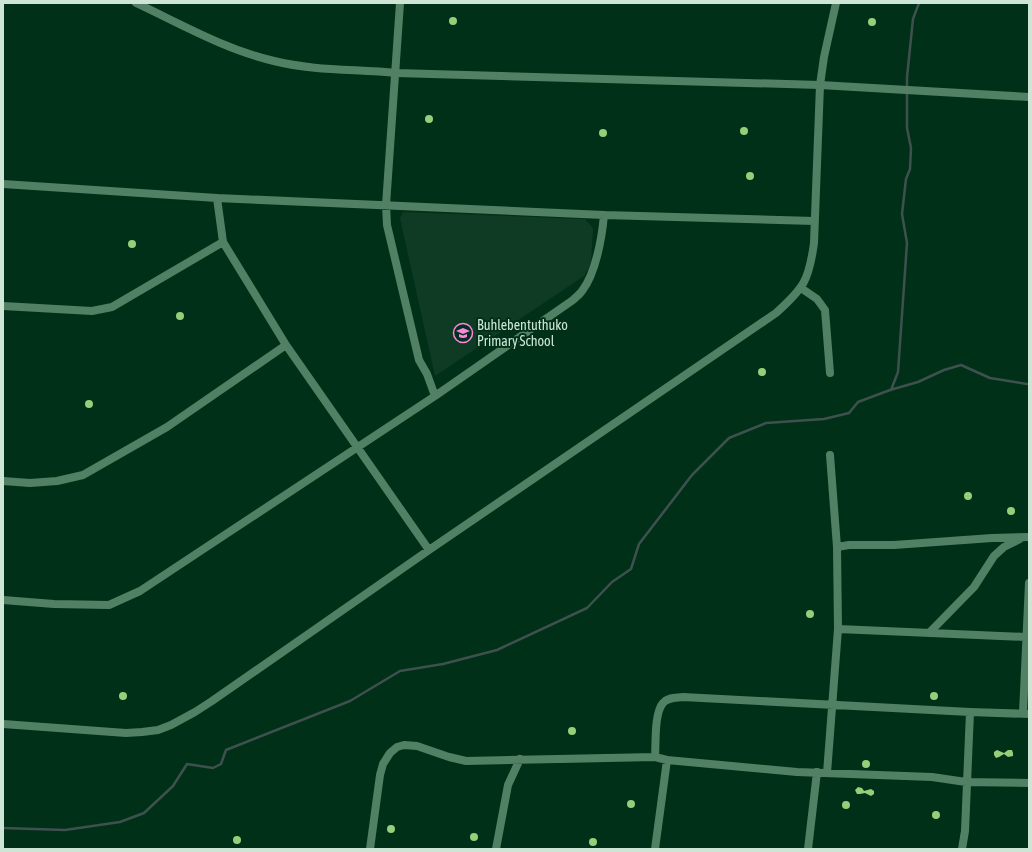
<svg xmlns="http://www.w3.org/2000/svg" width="1032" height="852" font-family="'Asap Condensed',sans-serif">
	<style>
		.built { fill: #0f3a24 }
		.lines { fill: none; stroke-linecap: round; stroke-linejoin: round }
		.stream { stroke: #3e514f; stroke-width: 2.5 }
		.building { fill: #94d079 }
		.minor { stroke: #528064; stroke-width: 8 }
		.tertiary { stroke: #528064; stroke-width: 8 }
		.labels { text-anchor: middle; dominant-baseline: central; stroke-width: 4; stroke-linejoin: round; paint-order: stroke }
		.poi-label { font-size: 14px; fill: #cde5d5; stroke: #003018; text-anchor: start }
	</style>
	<rect width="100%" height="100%" fill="#003018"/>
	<path class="built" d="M403,212L585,219L593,228L591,264L584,276L435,376L400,218Z"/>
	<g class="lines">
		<path class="stream" d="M891,390L898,372L907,243L902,214L906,179L910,169L911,148L907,128V77L913,19L919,3
			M3,828L65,830L120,822L144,813L173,786L187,764L213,768L221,764L226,750L350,701L400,671L443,664L497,650L587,608L612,582L631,569L639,544L692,475L729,438L766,423L824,419L849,413L858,402L890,390L918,382L944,370L961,365L990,378L1027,384"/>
	</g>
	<path class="building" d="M449 21a4 4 0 1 1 8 0a4 4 0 1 1-8 0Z
		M868 22a4 4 0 1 1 8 0a4 4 0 1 1-8 0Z
		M425 119a4 4 0 1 1 8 0a4 4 0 1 1-8 0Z
		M740 131a4 4 0 1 1 8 0a4 4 0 1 1-8 0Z
		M599 133a4 4 0 1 1 8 0a4 4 0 1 1-8 0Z
		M746 176a4 4 0 1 1 8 0a4 4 0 1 1-8 0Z
		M128 244a4 4 0 1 1 8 0a4 4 0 1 1-8 0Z
		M176 316a4 4 0 1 1 8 0a4 4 0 1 1-8 0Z
		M758 372a4 4 0 1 1 8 0a4 4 0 1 1-8 0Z
		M85 404a4 4 0 1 1 8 0a4 4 0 1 1-8 0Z
		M964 496a4 4 0 1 1 8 0a4 4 0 1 1-8 0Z
		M1007 511a4 4 0 1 1 8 0a4 4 0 1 1-8 0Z
		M806 614a4 4 0 1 1 8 0a4 4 0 1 1-8 0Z
		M930 696a4 4 0 1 1 8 0a4 4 0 1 1-8 0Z
		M119 696a4 4 0 1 1 8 0a4 4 0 1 1-8 0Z
		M568 731a4 4 0 1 1 8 0a4 4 0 1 1-8 0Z
		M997,750L1004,753L1008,750H1012L1013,753V756L1008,757L1004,754L999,757L996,758L994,755V752Z
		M862 764a4 4 0 1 1 8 0a4 4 0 1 1-8 0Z
		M858,787L862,788L864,791L871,789L874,791V794L871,796L865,793L860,794H857L855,790Z
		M627 804a4 4 0 1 1 8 0a4 4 0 1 1-8 0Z
		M842 805a4 4 0 1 1 8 0a4 4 0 1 1-8 0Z
		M932 815a4 4 0 1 1 8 0a4 4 0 1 1-8 0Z
		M387 829a4 4 0 1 1 8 0a4 4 0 1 1-8 0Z
		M470 837a4 4 0 1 1 8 0a4 4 0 1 1-8 0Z
		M233 840a4 4 0 1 1 8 0a4 4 0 1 1-8 0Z
		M589 842a4 4 0 1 1 8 0a4 4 0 1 1-8 0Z"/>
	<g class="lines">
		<path class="minor" d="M400,3L386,205L387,225L419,360L427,374L435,396
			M3,184L217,198L604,215L814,221
			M217,198L223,242L286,345L429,550
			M801,288L817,299L825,310L830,373
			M3,306L92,311L112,307L223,242
			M830,455L837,547
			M3,481L30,483L57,481L83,475L167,427L286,345
			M3,600L54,604L109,605L140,591L435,396L573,300C576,297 580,294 582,291C596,273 602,237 604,215
			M838,629L837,547L849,545H894L992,538L1029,537
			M929,633L974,587L994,556L1004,547L1020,539
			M1023,713L1029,583
			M3,724L126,733L142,732L158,730L171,725L195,712L212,701L429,550L776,313C804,288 809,280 814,243L820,85L824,57L836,3
			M655,757C656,744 654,713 663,703C668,697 676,698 683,697L970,712L1029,714
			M827,773L838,629L1025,637
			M370,849L380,775L383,764L390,753L397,747L404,745L417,746L449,757L466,761L655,757L667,760L797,772L932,777L966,782L1029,783
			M496,849L508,785L520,759
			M655,849L667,760
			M808,849L817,772
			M962,849L965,831L970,712"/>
		<path class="tertiary" d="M136,3C181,24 226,50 274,61C314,71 355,69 396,73L820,85L1029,97"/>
	</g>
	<defs>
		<g id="school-ring" transform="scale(1)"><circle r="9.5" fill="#003018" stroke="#fd86e2" stroke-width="1.5"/><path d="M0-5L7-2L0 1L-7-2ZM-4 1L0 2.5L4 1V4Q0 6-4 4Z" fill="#fd86e2"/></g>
	</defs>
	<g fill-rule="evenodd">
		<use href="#school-ring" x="463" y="333"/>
	</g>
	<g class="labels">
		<g class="poi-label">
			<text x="477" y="325">Buhlebentuthuko<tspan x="477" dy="16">Primary School</tspan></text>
		</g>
	</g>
	<rect width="1032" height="852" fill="none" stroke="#cde5d5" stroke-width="8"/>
</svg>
